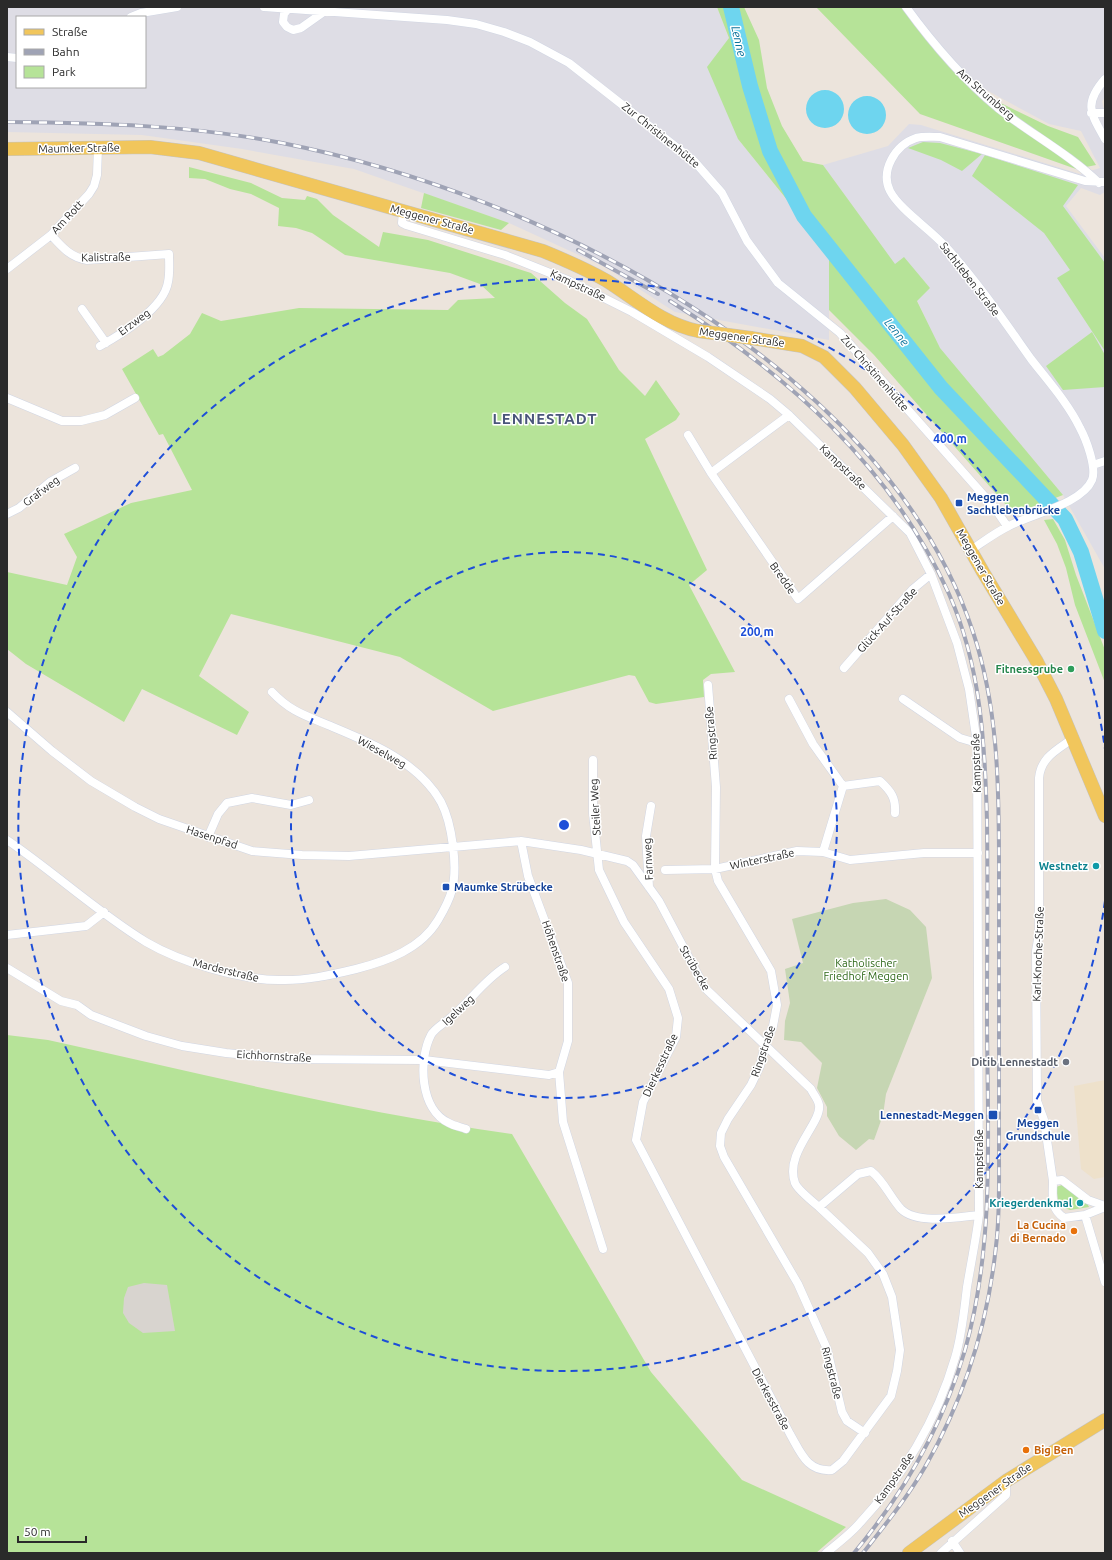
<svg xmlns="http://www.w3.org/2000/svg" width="1112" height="1560" font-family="Ubuntu,sans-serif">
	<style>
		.industrial { fill: #dedde5; fill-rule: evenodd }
		.education { fill: #eee1cb }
		.green { fill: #b6e398 }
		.cemetery { fill: #c6d6b3 }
		.plaza { fill: #d8d4cf }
		.water { fill: #6ed5ef }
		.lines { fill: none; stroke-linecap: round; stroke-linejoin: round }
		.river { stroke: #6ed5ef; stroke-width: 16 }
		.street-casing { stroke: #d1d6e3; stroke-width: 9 }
		.primary-casing { stroke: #c3c3c3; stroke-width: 14 }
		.street { stroke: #fff; stroke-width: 8 }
		.primary { stroke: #f1c65c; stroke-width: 13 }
		.rail-casing { stroke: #9fa3b5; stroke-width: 4 }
		.rail { stroke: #fff; stroke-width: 2.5; stroke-dasharray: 8; stroke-linecap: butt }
		.primary-bridge-casing { stroke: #c3c3c3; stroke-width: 14; stroke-linecap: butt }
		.primary-bridge { stroke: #f1c65c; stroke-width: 13 }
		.ring { fill: none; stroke: #1d4ed8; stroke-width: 2; stroke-dasharray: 7 5 }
		.transit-dot { fill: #1a4fb4; stroke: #fff; stroke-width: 1.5 }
		.leisure-dot { fill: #2e9e5b; stroke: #fff; stroke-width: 1.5 }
		.culture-dot { fill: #0f9aa8; stroke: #fff; stroke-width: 1.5 }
		.worship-dot { fill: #6b7280; stroke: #fff; stroke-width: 1.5 }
		.food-dot { fill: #e8710a; stroke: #fff; stroke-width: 1.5 }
		.labels { text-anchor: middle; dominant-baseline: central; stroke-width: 3; stroke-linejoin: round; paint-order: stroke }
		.street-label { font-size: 11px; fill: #2a2a2a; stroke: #fff }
		.transit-label { font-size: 11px; font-weight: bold; fill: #164399; stroke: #fff; text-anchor: start }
		.leisure-label { font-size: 11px; font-weight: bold; fill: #27864d; stroke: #fff; text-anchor: end }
		.culture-label { font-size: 11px; font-weight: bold; fill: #0d838f; stroke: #fff; text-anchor: end }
		.park-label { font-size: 11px; fill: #2e6819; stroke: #fff }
		.worship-label { font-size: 11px; font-weight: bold; fill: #5b616d; stroke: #fff; text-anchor: end }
		.food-label { font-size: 11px; font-weight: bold; fill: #c56008; stroke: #fff; text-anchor: end }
		.water-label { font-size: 12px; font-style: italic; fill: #0c739c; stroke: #fff }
		.district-label { font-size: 15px; font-weight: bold; letter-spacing: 1px; fill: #4a567b; stroke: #fff }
		.centre { fill: #1d4ed8; stroke: #fff; stroke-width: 2 }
		.ring-label { font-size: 12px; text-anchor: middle; font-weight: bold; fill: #1d4ed8; stroke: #fff; stroke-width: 3; stroke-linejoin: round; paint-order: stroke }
	</style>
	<rect width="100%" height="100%" fill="#ece4dc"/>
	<path class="industrial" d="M7,7H717L729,38L738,139L829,252V340L675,312L605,267L509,223L354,169L242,149L142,135L7,132ZM17,17H145V87H17Z
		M909,7H1105V98L1102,101L1105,115V192L1100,195L1081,188L1066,206L1105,258V569L1063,495L939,348L917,300L930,288L903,258L895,265L823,165L888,146L909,124L921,125L1080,174L1100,168L1081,131L1049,124L977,85L928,32Z"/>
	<path class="education" d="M1105,1080V1177L1094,1179L1081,1169L1074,1086Z"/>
	<path class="green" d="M717,7H744L759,40L767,88L782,126L803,161L823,165L895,264L904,257L930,288L917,301L940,348L1063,495L1014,514L874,355L829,310V252L738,139L707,67L729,38Z
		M816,7H902L970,88L1048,126L1078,137L1096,165L1076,169L920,114Z
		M923,142L940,143L982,154L962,171L941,160L908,148Z
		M985,155L1078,185L1063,206L1105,263V351L1057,278L1070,270L1044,233L972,176Z
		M189,167L251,183L282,198L305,200L307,196L317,199L333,215L379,247L383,232L428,240L531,273L565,303L587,319L619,370L645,396L656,380L680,414L676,420L645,439L707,570L689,585L735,672L711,674L703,680L704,697L656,704L649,702L635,676L629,675L493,711L400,657L231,614L199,676L249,712L237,735L142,689L124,722L26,664L7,649V572L67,585L77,557L64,534L131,503L192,490L163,434L159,435L122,369L153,349L158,357L163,355L190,334L202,313L221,321L299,308L448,310L458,300L495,298L480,284L450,273L345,255L312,233L296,228L278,226L279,208L251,194L230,189L205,179L189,178Z
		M424,193L509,223L501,230L421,208Z
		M1092,332L1105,355V387L1063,390L1046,366Z
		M1053,519L1065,540L1076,575L1105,650V683L1075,605L1066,568L1057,544L1044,520Z
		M7,1035L48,1040C202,1074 355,1112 512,1134L651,1372L742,1480L846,1527L816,1553H7Z
		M1065,1184L1086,1201L1089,1207L1070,1210L1059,1206L1056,1187Z"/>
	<path class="cemetery" d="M886,899L910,910L926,927L932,978L886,1094L883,1115L874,1140L869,1139L856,1150L839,1136L827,1116V1107L817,1088L822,1063L801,1042L784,1040L785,1021L790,1003L785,969L803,963L792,919L853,903Z"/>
	<path class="plaza" d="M144,1283L167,1285L175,1331L143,1333L129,1323L123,1313L124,1298L128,1287Z"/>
	<path class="water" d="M806 109a19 19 0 1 1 38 0a19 19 0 1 1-38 0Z
		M848 115a19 19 0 1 1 38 0a19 19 0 1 1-38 0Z"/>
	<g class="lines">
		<path class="river" d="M731,7L750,86L770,151L804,216L941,388L1065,519L1081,552L1105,631"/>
		<g class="street-casing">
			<path id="street" d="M264,7L447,20L476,24L504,32L530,42L569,63L694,161L722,193L747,241L778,283L840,333L994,507L1007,526
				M906,7C933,44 963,79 998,108C1031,134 1069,154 1099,183
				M288,9L284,14L283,22L287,27L293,30L301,28L325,11
				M131,17L141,13L177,7
				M7,57L17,58
				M1105,79C1083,104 1091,114 1105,139
				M1091,113H1105
				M403,212L402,223L406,225L505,255L570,281L632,312L708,357L770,399L789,415L910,533L931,574L957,643L969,689L977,743L979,1215C976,1239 971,1263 967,1287C964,1311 962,1335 955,1358C937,1420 902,1478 858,1525C849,1535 837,1544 826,1553
				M51,235C62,247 70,257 87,260L169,254C169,263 170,273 168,282C164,308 122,334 100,346
				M7,269L51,235L89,194L94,186L97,175L98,148
				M82,309L106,343
				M7,398L62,421H81L105,415L135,398
				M688,435L711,473L798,599L893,516
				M1093,465L1105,461
				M711,473L789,415
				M7,514L19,508L50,482L75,468
				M971,550C983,542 996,532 1009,526C1031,514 1082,504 1092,480C1097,468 1086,439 1080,428C1068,403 1048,381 1031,359C1004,321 977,281 945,246C930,229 900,210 890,191C880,171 895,145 916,138C924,136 932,137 940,137L1085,181L1105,182
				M844,668L913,589L931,574
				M708,685L716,787L715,869L718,881L771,971L777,1005L773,1026L765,1045L760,1066L751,1085L728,1119L721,1133L720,1146L724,1157L798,1284L827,1349L842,1412L847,1421L865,1433
				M789,699L813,744L843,786
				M903,699L960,738L977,743
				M7,712L52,751L91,781L135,807L159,819L252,851L302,855L349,856L521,841L581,850L627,861L633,865L659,901L705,988L811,1089C813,1094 818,1099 819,1105C822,1123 784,1153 795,1183C797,1189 813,1202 819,1207
				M593,760V813L599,870L624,922L669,989L678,1018L676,1037L643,1102L636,1140L790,1434C801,1453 807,1472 832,1470L843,1461L891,1396L897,1371L900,1350L892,1297L883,1274L868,1253L819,1207L858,1174L871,1171C884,1181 890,1197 901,1209C917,1225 959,1217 979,1215
				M208,837L218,814L227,803L252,798L291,805L309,800
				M7,840C54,872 97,912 146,942C180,962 240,980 279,980C305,981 331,975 356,969C387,961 421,949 438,920C444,910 449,901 452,890C458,867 452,823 441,802C418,761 369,742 328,725C304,715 290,711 272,692
				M521,841L528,876L568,983V1041L559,1072L563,1122L603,1249
				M823,852L843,786L880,781C891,791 896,798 895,813
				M665,870L715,869L797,851L823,852L850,860L924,853H978
				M649,887L646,836L651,806
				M7,935L86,926L104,912
				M7,968L61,1001L77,1005L91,1015L146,1036L182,1046L226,1053L286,1059L424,1060L549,1075L559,1072
				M466,1129C461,1127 454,1126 449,1123C420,1110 418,1060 431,1035C434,1029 443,1024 449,1019C469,1003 483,981 505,967
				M1053,1181L1044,1120L1037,1101L1036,951L1039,934V778C1041,757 1057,750 1072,739
				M1105,1206L1088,1200L1062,1180L1053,1181C1053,1198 1050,1208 1064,1218L1085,1215L1105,1207
				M1085,1215L1105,1282
				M952,1541L960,1553
				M941,1553L1006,1495V1481"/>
		</g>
		<g class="primary-casing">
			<path id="primary" d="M7,149L150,147L199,153L543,251C565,260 586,269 607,281C637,300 663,324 698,331
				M751,338L802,346L824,357L855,388L903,445L941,498L983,572L1036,660L1056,699L1105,816
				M909,1553L1006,1481L1105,1420"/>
		</g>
		<use href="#street" class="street"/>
		<use href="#primary" class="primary"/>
		<g class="rail-casing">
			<path id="rail" d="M7,122C99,123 191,125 282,143C540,194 885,365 973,632C998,707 999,785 999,864C999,917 999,970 999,1023C999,1065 999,1108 999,1150C999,1182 1000,1214 996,1246C988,1323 964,1399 925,1467C907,1498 885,1525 863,1553
				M578,250L658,294
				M670,301C787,374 891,466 949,594C981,666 985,744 987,822C988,885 987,949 987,1013C987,1124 996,1241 965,1350C943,1425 904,1493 854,1553"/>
		</g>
		<use href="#rail" class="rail"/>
		<g class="primary-bridge-casing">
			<path id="primary-bridge" d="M698,331L751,338"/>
		</g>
		<use href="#primary-bridge" class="primary-bridge"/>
	</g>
	<g class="ring">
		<circle cx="564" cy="825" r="273"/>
		<path d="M1105 901A546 546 0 1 1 1105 749"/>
	</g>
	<g class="transit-dot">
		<rect x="955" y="499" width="8" height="8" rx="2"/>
		<rect x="442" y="883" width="8" height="8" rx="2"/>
		<rect x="1034" y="1106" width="8" height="8" rx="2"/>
		<rect x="988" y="1110" width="10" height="10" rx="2"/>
	</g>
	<circle class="leisure-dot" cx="1071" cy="669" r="4"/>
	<g class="culture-dot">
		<circle cx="1096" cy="866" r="4"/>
		<circle cx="1080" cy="1203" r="4"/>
	</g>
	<circle class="worship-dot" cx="1066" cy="1062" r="4"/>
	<g class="food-dot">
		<circle cx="1074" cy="1231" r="4"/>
		<circle cx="1026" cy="1450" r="4"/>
	</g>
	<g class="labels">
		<g class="street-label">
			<text transform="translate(986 94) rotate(41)">Am Strumberg</text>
			<text transform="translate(661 135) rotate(39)">Zur Christinenhütte</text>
			<text transform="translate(79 148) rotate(-1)">Maumker Straße</text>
			<text transform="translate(67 217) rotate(-47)">Am Rott</text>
			<text transform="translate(432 219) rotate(15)">Meggener Straße</text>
			<text transform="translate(106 257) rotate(-1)">Kalistraße</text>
			<text transform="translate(970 279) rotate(52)">Sachtleben Straße</text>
			<text transform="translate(578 285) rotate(25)">Kampstraße</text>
			<text transform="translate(134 322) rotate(-36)">Erzweg</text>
			<text transform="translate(742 337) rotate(8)">Meggener Straße</text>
			<text transform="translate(875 373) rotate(49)">Zur Christinenhütte</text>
			<text transform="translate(843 467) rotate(44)">Kampstraße</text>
			<text transform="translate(41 491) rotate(-37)">Grafweg</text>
			<text transform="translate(981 567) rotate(60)">Meggener Straße</text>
			<text transform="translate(783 578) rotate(55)">Bredde</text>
			<text transform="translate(887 620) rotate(-48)">Glück-Auf-Straße</text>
			<text transform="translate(711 733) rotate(-95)">Ringstraße</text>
			<text transform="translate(382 752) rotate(29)">Wieselweg</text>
			<text transform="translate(976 763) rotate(-92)">Kampstraße</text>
			<text transform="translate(595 807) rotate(-93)">Steiler Weg</text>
			<text transform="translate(212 837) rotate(18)">Hasenpfad</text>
			<text transform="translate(648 859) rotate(-93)">Farnweg</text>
			<text transform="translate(762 859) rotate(-12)">Winterstraße</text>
			<text transform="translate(556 951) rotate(71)">Höhenstraße</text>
			<text transform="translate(1038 954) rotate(-88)">Karl-Knoche-Straße</text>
			<text transform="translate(695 968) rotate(60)">Strübecke</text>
			<text transform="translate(226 970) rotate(14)">Marderstraße</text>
			<text transform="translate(458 1010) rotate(-43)">Igelweg</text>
			<text transform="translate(763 1051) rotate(-71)">Ringstraße</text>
			<text transform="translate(274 1056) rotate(3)">Eichhornstraße</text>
			<text transform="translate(660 1065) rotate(-65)">Dierkesstraße</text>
			<text transform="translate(979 1159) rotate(-90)">Kampstraße</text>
			<text transform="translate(832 1373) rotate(76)">Ringstraße</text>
			<text transform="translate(771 1399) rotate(62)">Dierkesstraße</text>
			<text transform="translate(894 1478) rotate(-55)">Kampstraße</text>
			<text transform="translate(995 1490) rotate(-35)">Meggener Straße</text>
		</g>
		<g class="transit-label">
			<text x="967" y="497">Meggen<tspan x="967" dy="13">Sachtlebenbrücke</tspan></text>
			<text x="454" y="887">Maumke Strübecke</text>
			<text x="984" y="1115" text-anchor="end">Lennestadt-Meggen</text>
			<text x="1038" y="1123" text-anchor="middle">Meggen<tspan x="1038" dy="13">Grundschule</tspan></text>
		</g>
		<g class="leisure-label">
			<text x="1063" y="669">Fitnessgrube</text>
		</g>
		<g class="culture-label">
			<text x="1088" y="866">Westnetz</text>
			<text x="1072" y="1203">Kriegerdenkmal</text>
		</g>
		<g class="park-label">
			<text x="866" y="963">Katholischer<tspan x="866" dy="13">Friedhof Meggen</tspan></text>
		</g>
		<g class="worship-label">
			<text x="1058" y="1062">Ditib Lennestadt</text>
		</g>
		<g class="food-label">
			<text x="1066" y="1225">La Cucina<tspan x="1066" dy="13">di Bernado</tspan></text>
			<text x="1034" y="1450" text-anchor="start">Big Ben</text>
		</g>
		<g class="water-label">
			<text transform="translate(739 41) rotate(77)">Lenne</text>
			<text transform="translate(897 332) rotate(51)">Lenne</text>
		</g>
		<g class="district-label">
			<text x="545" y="418">LENNESTADT</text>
		</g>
	</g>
	<circle cx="564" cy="825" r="6" class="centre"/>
	<g class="ring-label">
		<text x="950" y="443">400 m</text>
		<text x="757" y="636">200 m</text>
	</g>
	<rect width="1112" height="1560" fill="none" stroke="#2a2a2a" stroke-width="16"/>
	<rect x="16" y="16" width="130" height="72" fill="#ffffff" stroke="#aaaaaa"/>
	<rect x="24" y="29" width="20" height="6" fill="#f1c65c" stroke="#aaaaaa"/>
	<text x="52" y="36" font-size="12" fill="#2a2a2a">Straße</text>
	<rect x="24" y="49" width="20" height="6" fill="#9fa3b5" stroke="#aaaaaa"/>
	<text x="52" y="56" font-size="12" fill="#2a2a2a">Bahn</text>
	<rect x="24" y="66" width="20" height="12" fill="#b6e398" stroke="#aaaaaa"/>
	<text x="52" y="76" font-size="12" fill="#2a2a2a">Park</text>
	<path d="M18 1536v6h68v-6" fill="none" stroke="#2a2a2a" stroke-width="2"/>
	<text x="24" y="1536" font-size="12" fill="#2a2a2a" stroke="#ffffff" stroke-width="3" paint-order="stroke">50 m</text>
</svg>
